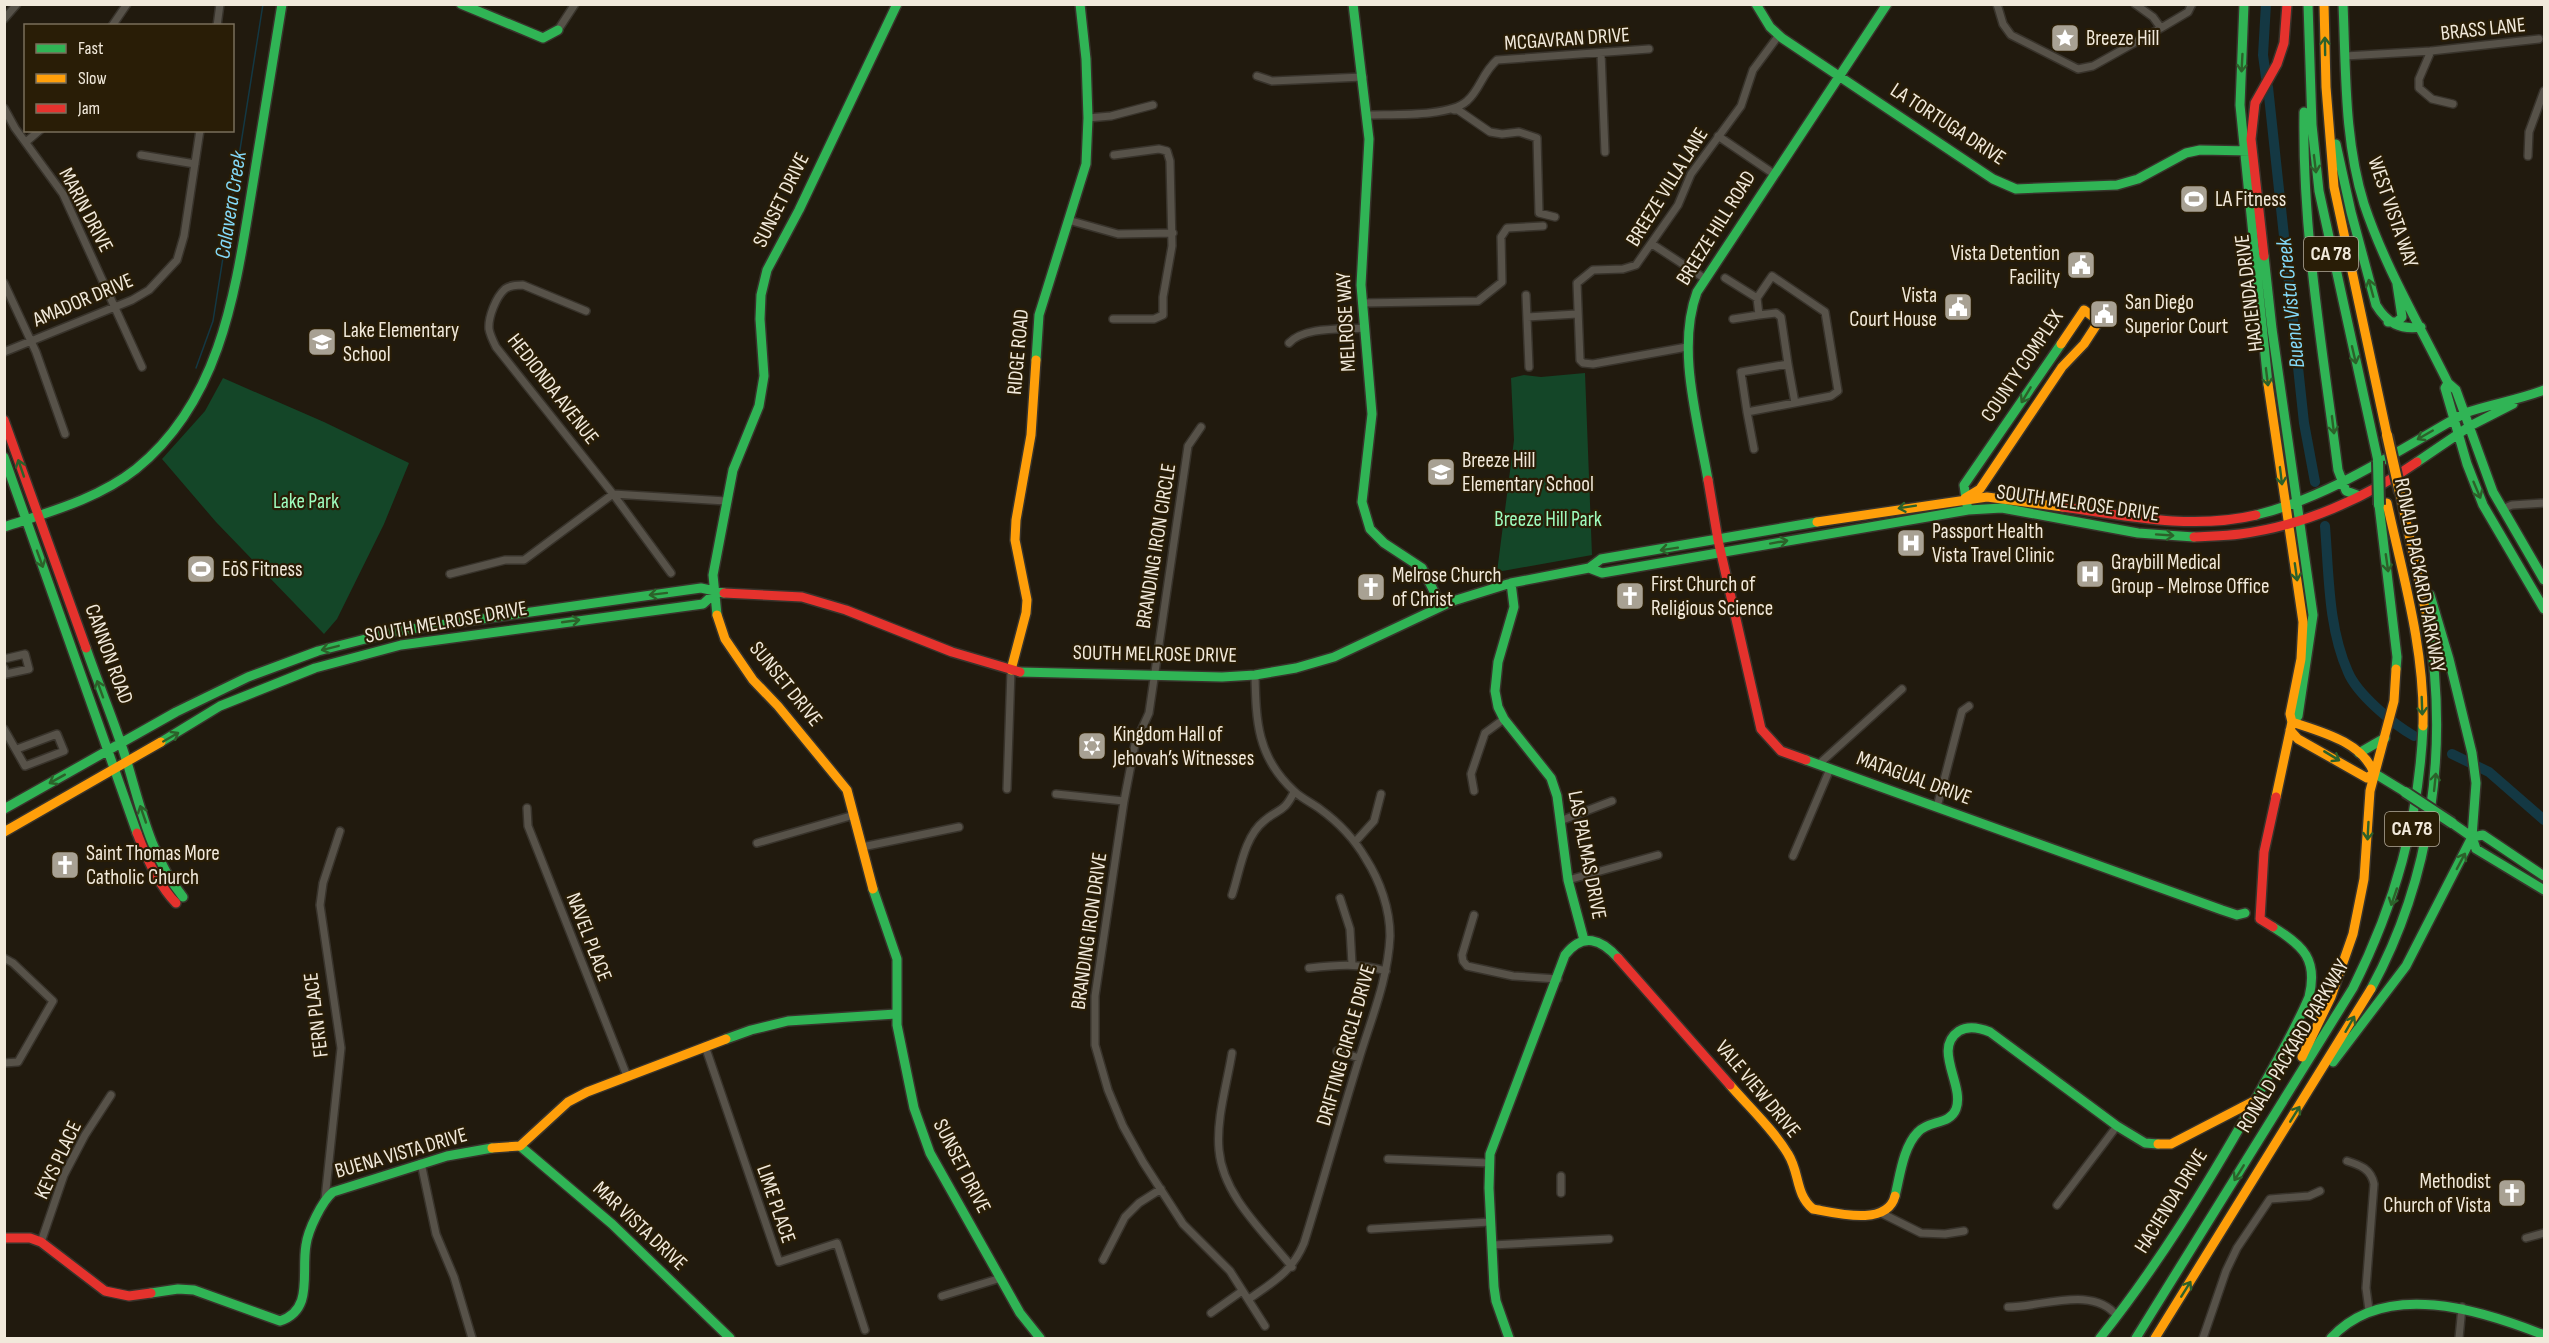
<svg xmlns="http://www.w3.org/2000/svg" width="2549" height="1343" font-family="'Sofia Sans Condensed',sans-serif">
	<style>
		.green { fill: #144628 }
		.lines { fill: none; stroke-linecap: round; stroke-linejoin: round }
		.stream { stroke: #143843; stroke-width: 1.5 }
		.river { stroke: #143843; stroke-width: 10 }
		.street-casing { stroke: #38332b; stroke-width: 10 }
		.fast-casing { stroke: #38332b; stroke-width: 12 }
		.slow-casing { stroke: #38332b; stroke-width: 12 }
		.jam-casing { stroke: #38332b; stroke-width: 12 }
		.street { stroke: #575249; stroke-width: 7 }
		.fast { stroke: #30b455; stroke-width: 9 }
		.slow { stroke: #ff9f0a; stroke-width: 9 }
		.jam { stroke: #e5322d; stroke-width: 9 }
		.fast-bridge-casing { stroke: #38332b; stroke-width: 14; stroke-linecap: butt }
		.slow-bridge-casing { stroke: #38332b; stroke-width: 14; stroke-linecap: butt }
		.fast-bridge { stroke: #30b455; stroke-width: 10 }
		.slow-bridge { stroke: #ff9f0a; stroke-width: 10 }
		.oneway { stroke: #2c612a }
		.labels { text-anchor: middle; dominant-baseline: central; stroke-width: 4.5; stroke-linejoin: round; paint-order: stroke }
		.shield { fill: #291d06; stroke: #b5ac9b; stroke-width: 1.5 }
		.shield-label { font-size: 20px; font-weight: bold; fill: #f1e9db }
		.street-label { font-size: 21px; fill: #f1e9db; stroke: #291d06 }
		.poi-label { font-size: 21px; fill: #f1e9db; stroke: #291d06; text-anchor: start }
		.park-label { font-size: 21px; fill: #9efcbe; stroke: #291d06 }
		.water-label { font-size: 22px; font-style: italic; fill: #83d8f7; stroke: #291d06 }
	</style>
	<rect width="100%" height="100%" fill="#211a0e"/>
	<path class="green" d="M1585,373L1592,555L1497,572L1514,440L1511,378L1524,375L1541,377Z
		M223,378L324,422L409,463L384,524L337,619L324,634L216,522L162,459L205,411Z"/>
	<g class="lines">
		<path class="stream" d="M196,368L213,321L263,4"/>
		<path class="river" d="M2266,77L2263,55L2266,4
			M2268,87L2304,423L2315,482
			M2325,526C2329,575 2328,627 2348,672C2357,694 2393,724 2414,736
			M2452,754L2489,772L2544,820"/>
		<g class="street-casing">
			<path id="street" d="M1997,4L2003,24L2011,35L2078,69L2093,66L2161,28L2188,12L2192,4
				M2135,4L2153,17L2161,28
				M4,19L17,4
				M112,26L127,4
				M217,26L220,4
				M558,30L575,4
				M2431,51L2419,79V88L2432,99L2453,104
				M1601,53L1605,152
				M2345,56L2431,51L2539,39
				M1257,76L1272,81L1363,77
				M4,108L15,128L63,194L142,367
				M1454,110H1458L1490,132L1502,134L1519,132L1537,138L1539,213L1555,217
				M1368,115C1392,114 1450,117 1467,101C1480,90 1482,73 1497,60L1649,49
				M1088,118L1111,116L1153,105
				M1718,136L1774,174
				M26,142L40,130
				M141,155L195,164
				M2528,156L2529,132L2544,91
				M1068,220L1118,234L1173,233
				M1652,244L1704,278
				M1725,278L1757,298L1759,315L1733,319
				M4,283L36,352L65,434
				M1526,295L1529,367
				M1757,298L1772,276L1825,312L1838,391L1831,396L1747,412L1741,372L1788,364L1781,317L1776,313L1759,315
				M1362,303L1478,301L1502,282L1501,237L1507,228L1543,226
				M586,311L523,285C517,285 510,285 505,289C496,297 488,317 489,329C490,335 493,341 496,347L613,494L671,573
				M1527,317L1577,314
				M1113,319H1154L1163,315V297L1172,246L1170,161L1167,151L1159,149L1114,155
				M1289,343C1305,326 1342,330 1364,328
				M1687,347L1593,364L1583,363L1580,360L1577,283L1593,270L1623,269L1636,265L1678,205L1691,174L1741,106L1753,70L1779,35
				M4,352L132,300L149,290L177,260L184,236L200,130
				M1788,364L1795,403
				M1747,412L1754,449
				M1201,427L1188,446L1149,713L1135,744L1124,801L1095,996V1045L1108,1090L1123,1126L1143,1162L1183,1224L1230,1271L1265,1326
				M2502,509L2512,505L2544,503
				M450,574L505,560H524L613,494L726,501
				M4,659L25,654L29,669L6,674L4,668
				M4,729L25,766L64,751L57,734L17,749
				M1819,764L1902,689
				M1007,789L1011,670
				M1474,791L1471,774L1485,733L1504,719
				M1056,794L1124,801
				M1937,807L1962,711L1969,706
				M527,808L528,826L627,1076
				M1560,821L1612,801
				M1355,842L1374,821L1381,794
				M757,843L854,815
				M862,847L959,827
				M1793,856L1830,769
				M1568,880L1658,855
				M1232,895C1240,871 1244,837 1264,821C1279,808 1284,813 1294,792
				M1340,898L1350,929L1352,964
				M1474,915L1462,955L1463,961L1467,966L1513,976L1558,979
				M4,958L13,963L53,1001L18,1062L4,1063
				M1309,968C1337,965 1359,963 1386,971
				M705,1046L779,1262L837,1243L865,1330
				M1337,1051L1359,1058
				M1232,1053C1227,1084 1216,1119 1219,1150C1223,1196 1264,1232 1292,1267
				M1388,1159L1490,1163
				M2347,1161C2360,1165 2371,1169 2374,1184L2366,1288L2369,1310
				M421,1163L436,1234L454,1277L472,1338
				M1561,1176V1193
				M325,1199L341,1048L320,905L323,883L340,831
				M2057,1205L2117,1126
				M1883,1214L1921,1233L1945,1234L1964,1231
				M1371,1229L1490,1222
				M2526,1238L2544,1233
				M41,1242L64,1175L85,1135L111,1095
				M1492,1245L1609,1239
				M1103,1260L1125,1217L1139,1203L1161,1189
				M942,1296L1001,1278
				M1249,1299C1273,1282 1292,1272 1304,1243C1323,1182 1340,1120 1359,1059C1371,1019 1388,980 1390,936C1390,909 1380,881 1366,859C1355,840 1338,822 1320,809C1312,803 1301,798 1294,791C1257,757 1256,721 1255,675
				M2008,1307C2042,1307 2093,1285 2117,1316
				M1211,1313L1242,1291
				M2203,1338L2226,1271L2237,1248L2270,1199L2309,1196L2320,1191
				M2459,1338L2462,1307"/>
		</g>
		<g class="fast-casing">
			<path id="fast" d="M461,4L543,38L558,30
				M1353,4L1369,139L1361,285L1372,414L1362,502L1370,529L1384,543L1422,568L1441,605
				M1756,4L1770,27L1782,38L1993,179L2016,189L2117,185L2138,179L2186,153L2200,150L2251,151
				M2244,4L2240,105L2268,384
				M2308,4L2312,125L2319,191L2378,461
				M2343,4C2346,71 2344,140 2364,204C2385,267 2419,324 2448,383L2456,390L2493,492L2544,580
				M2304,112C2302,232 2323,352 2338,470L2346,491L2357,495
				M2336,144L2351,212L2376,305C2387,323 2400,330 2421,327
				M2264,256L2272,329L2313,615L2298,716L2292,722
				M2388,322H2397L2402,317L2397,284
				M1036,360L1039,315L1086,164L1088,118L1086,59L1080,4
				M2448,383L2445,388L2467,464L2483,505L2544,609
				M4,457L137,833
				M2417,462L2470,426L2513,404
				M1708,480C1698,421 1676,349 1697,292L1887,4
				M1967,505L1964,485L2061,344
				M2379,505L2397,657L2396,669
				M2256,515C2330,497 2399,450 2465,413C2491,404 2518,400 2544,390
				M4,527C49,512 98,499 136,469C223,399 236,286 253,183C263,123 272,64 282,4
				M1589,568L1602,573L1968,510L2002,508L2138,533L2194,537
				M1511,583L1514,607L1498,662L1495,691L1498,707L1504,719L1551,778L1557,796L1568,880L1584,940
				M717,615L713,575L733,470L759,406L764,376L760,319L761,295L767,270L799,210L897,4
				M86,648C99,686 115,723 127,762C141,809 151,857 183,897
				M1020,672L1222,677L1255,675L1296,668L1334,657L1453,601L1511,583L1589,568L1601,559L1817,522
				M161,742L220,706L315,668L401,645L703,604L715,593
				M2359,753L2385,738
				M1806,760L2222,910L2237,915L2245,913
				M2374,773L2405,792
				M4,809L176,712L248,677L318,651L397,631L701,588L724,593
				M2452,823L2472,837L2476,849L2544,890
				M2472,837L2483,835L2544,876
				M873,889L897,959V1025L914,1108L930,1153L1020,1313L1040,1338
				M2371,989C2432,877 2449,748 2428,622
				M726,1039L751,1030L788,1021L896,1014
				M2333,1062L2406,966L2472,837L2476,783L2472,753L2449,659L2430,595
				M520,1146L612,1224L730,1338
				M1895,1196C1900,1176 1903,1147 1918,1132C1929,1120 1950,1125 1956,1109C1965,1085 1932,1049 1959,1031C1969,1025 1980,1028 1990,1032L2117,1126L2145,1143L2158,1144
				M151,1293L178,1289L194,1290L280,1321C314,1310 301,1273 306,1245C308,1230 322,1201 333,1192L447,1156L492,1148
				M1509,1338L1496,1301L1494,1287L1489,1188L1490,1154L1565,955C1583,932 1601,939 1618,958
				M2100,1338C2158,1265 2206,1187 2252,1106C2271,1070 2293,1035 2309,997C2318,960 2304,946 2273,927
				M2136,1338L2353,988C2395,904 2419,820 2423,726
				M2331,1338C2385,1279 2481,1310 2544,1335"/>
		</g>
		<g class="slow-casing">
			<path id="slow" d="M2324,4L2326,87L2334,187L2387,435
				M2268,384L2303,622L2301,659L2290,714L2292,722L2276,797
				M2400,493L2428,622
				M1965,498L1980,489L2062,367L2084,344L2099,321L2084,310L2061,344
				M2387,503C2403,576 2425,650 2423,726
				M1817,522L1987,497L2063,507
				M717,615L725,639L753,680L778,706L847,790L873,889
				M1011,670L1026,613L1027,600L1015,540L1016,520L1031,435L1036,360
				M2290,730L2298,739L2367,778L2374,773C2362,742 2322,732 2292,722
				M4,832L161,742
				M2302,1057L2331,997L2353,934L2364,879L2370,791L2394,701L2396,669
				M1730,1085C1749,1107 1773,1129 1788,1154C1800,1173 1795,1194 1813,1209C1836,1213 1887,1227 1895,1196
				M2158,1144H2171L2254,1101
				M492,1148L520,1146L568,1102L587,1092L726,1039
				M2155,1338L2371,989"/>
		</g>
		<g class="jam-casing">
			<path id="jam" d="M2264,256L2251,139L2255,103L2277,64L2284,43L2287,4
				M4,420L86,648
				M1708,480L1718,540L1761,729L1781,751L1806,760
				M2063,507C2126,516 2193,530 2256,515
				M2194,537C2209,536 2225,536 2240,534C2303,526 2366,498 2417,462
				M724,593L802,597L846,610L952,652L1020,672
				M137,833C146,857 158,885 176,903
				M2273,927L2260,919L2264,852L2276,797
				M1618,958L1730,1085
				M4,1238H30L41,1242L105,1291L129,1296L151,1293"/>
		</g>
		<use href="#street" class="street"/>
		<use href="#fast" class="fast"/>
		<use href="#slow" class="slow"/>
		<use href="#jam" class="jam"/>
		<g class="fast-bridge-casing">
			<path id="fast-bridge" d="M2378,461L2379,505
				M2405,792L2452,823"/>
		</g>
		<g class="slow-bridge-casing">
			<path id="slow-bridge" d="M2387,435L2400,493"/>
		</g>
		<use href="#fast-bridge" class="fast-bridge"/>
		<use href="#slow-bridge" class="slow-bridge"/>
	</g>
	<defs><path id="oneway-shaft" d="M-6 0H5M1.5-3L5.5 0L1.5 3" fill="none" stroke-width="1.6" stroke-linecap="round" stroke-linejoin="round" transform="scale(1.5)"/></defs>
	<g class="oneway">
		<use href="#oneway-shaft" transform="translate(2325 46) rotate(-91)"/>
		<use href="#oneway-shaft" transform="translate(2242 63) rotate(93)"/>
		<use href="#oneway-shaft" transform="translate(2315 164) rotate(83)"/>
		<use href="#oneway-shaft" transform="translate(2371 288) rotate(-105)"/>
		<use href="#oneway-shaft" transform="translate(2354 355) rotate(77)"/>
		<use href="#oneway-shaft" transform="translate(2267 377) rotate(83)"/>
		<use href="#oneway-shaft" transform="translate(2026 395) rotate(121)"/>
		<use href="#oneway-shaft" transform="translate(2333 425) rotate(83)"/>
		<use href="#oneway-shaft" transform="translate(2425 435) rotate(150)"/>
		<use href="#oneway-shaft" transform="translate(21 468) rotate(-109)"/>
		<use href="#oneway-shaft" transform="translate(2281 476) rotate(83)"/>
		<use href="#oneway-shaft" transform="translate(2477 490) rotate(67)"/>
		<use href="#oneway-shaft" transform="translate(1907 507) rotate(171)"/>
		<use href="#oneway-shaft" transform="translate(2165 535) rotate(4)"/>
		<use href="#oneway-shaft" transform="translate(1779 542) rotate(-10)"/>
		<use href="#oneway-shaft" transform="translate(1669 549) rotate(171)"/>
		<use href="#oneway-shaft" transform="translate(40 559) rotate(70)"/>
		<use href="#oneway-shaft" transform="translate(2387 563) rotate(82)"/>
		<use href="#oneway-shaft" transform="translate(2296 572) rotate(82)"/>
		<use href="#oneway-shaft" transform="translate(658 594) rotate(173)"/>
		<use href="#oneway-shaft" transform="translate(571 621) rotate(-8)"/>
		<use href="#oneway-shaft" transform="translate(330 648) rotate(166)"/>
		<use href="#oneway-shaft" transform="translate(100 689) rotate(-110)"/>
		<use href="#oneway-shaft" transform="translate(2422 706) rotate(88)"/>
		<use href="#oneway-shaft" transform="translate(171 737) rotate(-30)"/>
		<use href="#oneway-shaft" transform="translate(2332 756) rotate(31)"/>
		<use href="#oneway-shaft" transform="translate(57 779) rotate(151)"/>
		<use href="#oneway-shaft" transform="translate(2435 782) rotate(-84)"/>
		<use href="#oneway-shaft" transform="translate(143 814) rotate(-109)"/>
		<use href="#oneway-shaft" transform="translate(2368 831) rotate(93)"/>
		<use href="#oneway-shaft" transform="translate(2461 861) rotate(-62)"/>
		<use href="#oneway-shaft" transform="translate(2394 897) rotate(109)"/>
		<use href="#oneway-shaft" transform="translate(2350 1024) rotate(-60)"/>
		<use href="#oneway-shaft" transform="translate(2295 1114) rotate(-58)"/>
		<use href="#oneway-shaft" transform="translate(2239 1173) rotate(122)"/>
		<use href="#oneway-shaft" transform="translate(2186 1289) rotate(-58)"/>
	</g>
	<defs>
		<g id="sight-square" transform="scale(1.5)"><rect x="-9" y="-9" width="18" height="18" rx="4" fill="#a8a193" stroke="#291d06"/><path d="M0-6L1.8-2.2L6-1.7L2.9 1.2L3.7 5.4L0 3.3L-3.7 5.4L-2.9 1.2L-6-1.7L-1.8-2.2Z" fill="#fff"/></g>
		<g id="stadium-square" transform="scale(1.5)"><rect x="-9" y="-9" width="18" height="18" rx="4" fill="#a8a193" stroke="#291d06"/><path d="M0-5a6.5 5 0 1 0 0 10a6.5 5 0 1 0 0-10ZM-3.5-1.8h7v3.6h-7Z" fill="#fff"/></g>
		<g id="civic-square" transform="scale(1.5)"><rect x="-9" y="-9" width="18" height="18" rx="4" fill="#a8a193" stroke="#291d06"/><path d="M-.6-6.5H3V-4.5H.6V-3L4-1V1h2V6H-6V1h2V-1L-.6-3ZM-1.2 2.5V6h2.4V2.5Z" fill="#fff"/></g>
		<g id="school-square" transform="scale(1.5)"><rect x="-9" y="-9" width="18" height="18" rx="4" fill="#a8a193" stroke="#291d06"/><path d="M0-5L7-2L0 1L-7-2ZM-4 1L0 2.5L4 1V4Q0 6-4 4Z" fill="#fff"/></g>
		<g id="hospital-square" transform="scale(1.5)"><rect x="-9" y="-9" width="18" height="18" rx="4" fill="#a8a193" stroke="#291d06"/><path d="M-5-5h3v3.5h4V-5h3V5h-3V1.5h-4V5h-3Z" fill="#fff"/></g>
		<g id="church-square" transform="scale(1.5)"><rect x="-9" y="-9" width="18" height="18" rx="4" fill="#a8a193" stroke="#291d06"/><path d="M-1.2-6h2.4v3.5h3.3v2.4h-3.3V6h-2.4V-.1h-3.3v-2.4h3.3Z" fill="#fff"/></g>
		<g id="synagogue-square" transform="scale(1.5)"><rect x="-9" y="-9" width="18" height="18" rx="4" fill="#a8a193" stroke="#291d06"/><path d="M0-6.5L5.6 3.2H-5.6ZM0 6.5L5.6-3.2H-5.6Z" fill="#fff"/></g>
	</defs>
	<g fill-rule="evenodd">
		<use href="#sight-square" x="2065" y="38"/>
		<use href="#stadium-square" x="2194" y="199"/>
		<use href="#civic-square" x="2081" y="265"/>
		<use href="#civic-square" x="1958" y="307"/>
		<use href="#civic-square" x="2104" y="314"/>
		<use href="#school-square" x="322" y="342"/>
		<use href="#school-square" x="1441" y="472"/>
		<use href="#hospital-square" x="1911" y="543"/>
		<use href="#stadium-square" x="201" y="569"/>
		<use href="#hospital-square" x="2090" y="574"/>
		<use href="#church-square" x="1371" y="587"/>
		<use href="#church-square" x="1630" y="596"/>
		<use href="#synagogue-square" x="1092" y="746"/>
		<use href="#church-square" x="65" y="865"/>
		<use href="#church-square" x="2512" y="1193"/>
	</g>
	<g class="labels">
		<g class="shield">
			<rect x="2304" y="237" width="54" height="34" rx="4.5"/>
			<rect x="2385" y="812" width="54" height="34" rx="4.5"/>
		</g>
		<g class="shield-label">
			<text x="2331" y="254">CA 78</text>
			<text x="2412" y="829">CA 78</text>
		</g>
		<g class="street-label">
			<text transform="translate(2483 29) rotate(-6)">BRASS LANE</text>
			<text transform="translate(1567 39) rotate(-4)">MCGAVRAN DRIVE</text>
			<text transform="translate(1948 124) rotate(33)">LA TORTUGA DRIVE</text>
			<text transform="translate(1667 187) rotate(-58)">BREEZE VILLA LANE</text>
			<text transform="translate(781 200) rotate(-64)">SUNSET DRIVE</text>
			<text transform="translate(86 210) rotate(62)">MARIN DRIVE</text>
			<text transform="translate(2393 212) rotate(71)">WEST VISTA WAY</text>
			<text transform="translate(1716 228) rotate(-58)">BREEZE HILL ROAD</text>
			<text transform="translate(2249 293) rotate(-97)">HACIENDA DRIVE</text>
			<text transform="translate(83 300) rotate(-23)">AMADOR DRIVE</text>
			<text transform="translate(1346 322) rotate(-93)">MELROSE WAY</text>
			<text transform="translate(1018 352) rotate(-85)">RIDGE ROAD</text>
			<text transform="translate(2022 366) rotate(-56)">COUNTY COMPLEX</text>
			<text transform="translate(553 389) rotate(52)">HEDIONDA AVENUE</text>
			<text transform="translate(2078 503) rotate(8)">SOUTH MELROSE DRIVE</text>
			<text transform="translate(1156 546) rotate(-81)">BRANDING IRON CIRCLE</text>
			<text transform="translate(2420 575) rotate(79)">RONALD PACKARD PARKWAY</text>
			<text transform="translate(446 622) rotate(-10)">SOUTH MELROSE DRIVE</text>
			<text transform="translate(109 654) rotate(70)">CANNON ROAD</text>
			<text transform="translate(1155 654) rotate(1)">SOUTH MELROSE DRIVE</text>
			<text transform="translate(786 684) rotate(51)">SUNSET DRIVE</text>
			<text transform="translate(1914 778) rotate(20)">MATAGUAL DRIVE</text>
			<text transform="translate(1587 855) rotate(79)">LAS PALMAS DRIVE</text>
			<text transform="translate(1089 931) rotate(-82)">BRANDING IRON DRIVE</text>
			<text transform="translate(589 937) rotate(69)">NAVEL PLACE</text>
			<text transform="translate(316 1015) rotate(-97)">FERN PLACE</text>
			<text transform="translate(1346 1045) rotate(-74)">DRIFTING CIRCLE DRIVE</text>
			<text transform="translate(2293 1046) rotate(-59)">RONALD PACKARD PARKWAY</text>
			<text transform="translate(1758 1089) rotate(50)">VALE VIEW DRIVE</text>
			<text transform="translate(401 1153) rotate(-16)">BUENA VISTA DRIVE</text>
			<text transform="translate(58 1160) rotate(-65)">KEYS PLACE</text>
			<text transform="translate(962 1166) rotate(63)">SUNSET DRIVE</text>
			<text transform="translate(2171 1201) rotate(-58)">HACIENDA DRIVE</text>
			<text transform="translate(776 1204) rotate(71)">LIME PLACE</text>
			<text transform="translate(640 1226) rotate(43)">MAR VISTA DRIVE</text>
		</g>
		<g class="poi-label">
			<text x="2086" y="38">Breeze Hill</text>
			<text x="2215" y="199">LA Fitness</text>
			<text x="2060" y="253" text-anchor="end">Vista Detention<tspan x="2060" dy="24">Facility</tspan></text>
			<text x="1937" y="295" text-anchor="end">Vista<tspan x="1937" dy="24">Court House</tspan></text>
			<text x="2125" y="302">San Diego<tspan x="2125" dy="24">Superior Court</tspan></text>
			<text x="343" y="330">Lake Elementary<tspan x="343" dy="24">School</tspan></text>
			<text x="1462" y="460">Breeze Hill<tspan x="1462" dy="24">Elementary School</tspan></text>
			<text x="1932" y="531">Passport Health<tspan x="1932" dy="24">Vista Travel Clinic</tspan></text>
			<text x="2111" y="562">Graybill Medical<tspan x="2111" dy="24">Group - Melrose Office</tspan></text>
			<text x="222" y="569">EōS Fitness</text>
			<text x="1392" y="575">Melrose Church<tspan x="1392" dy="24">of Christ</tspan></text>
			<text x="1651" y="584">First Church of<tspan x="1651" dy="24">Religious Science</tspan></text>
			<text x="1113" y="734">Kingdom Hall of<tspan x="1113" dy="24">Jehovah’s Witnesses</tspan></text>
			<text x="86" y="853">Saint Thomas More<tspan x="86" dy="24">Catholic Church</tspan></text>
			<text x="2491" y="1181" text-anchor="end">Methodist<tspan x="2491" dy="24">Church of Vista</tspan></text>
		</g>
		<g class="park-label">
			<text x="306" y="501">Lake Park</text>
			<text x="1548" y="519">Breeze Hill Park</text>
		</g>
		<g class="water-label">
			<text transform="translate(231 205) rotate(-81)">Calavera Creek</text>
			<text transform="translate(2291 303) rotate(-96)">Buena Vista Creek</text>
		</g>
	</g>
	<rect width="2549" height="1343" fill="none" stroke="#f1e9db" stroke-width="12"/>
	<rect x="24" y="24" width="210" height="108" fill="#291d06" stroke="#796f5b" stroke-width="1.5"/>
	<rect x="36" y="44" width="30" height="9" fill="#30b455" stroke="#796f5b" stroke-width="1.5"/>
	<text x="78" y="54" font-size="18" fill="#f1e9db">Fast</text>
	<rect x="36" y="74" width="30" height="9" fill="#ff9f0a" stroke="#796f5b" stroke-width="1.5"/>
	<text x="78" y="84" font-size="18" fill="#f1e9db">Slow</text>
	<rect x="36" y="104" width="30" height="9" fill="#e5322d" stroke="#796f5b" stroke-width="1.5"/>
	<text x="78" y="114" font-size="18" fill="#f1e9db">Jam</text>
</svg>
